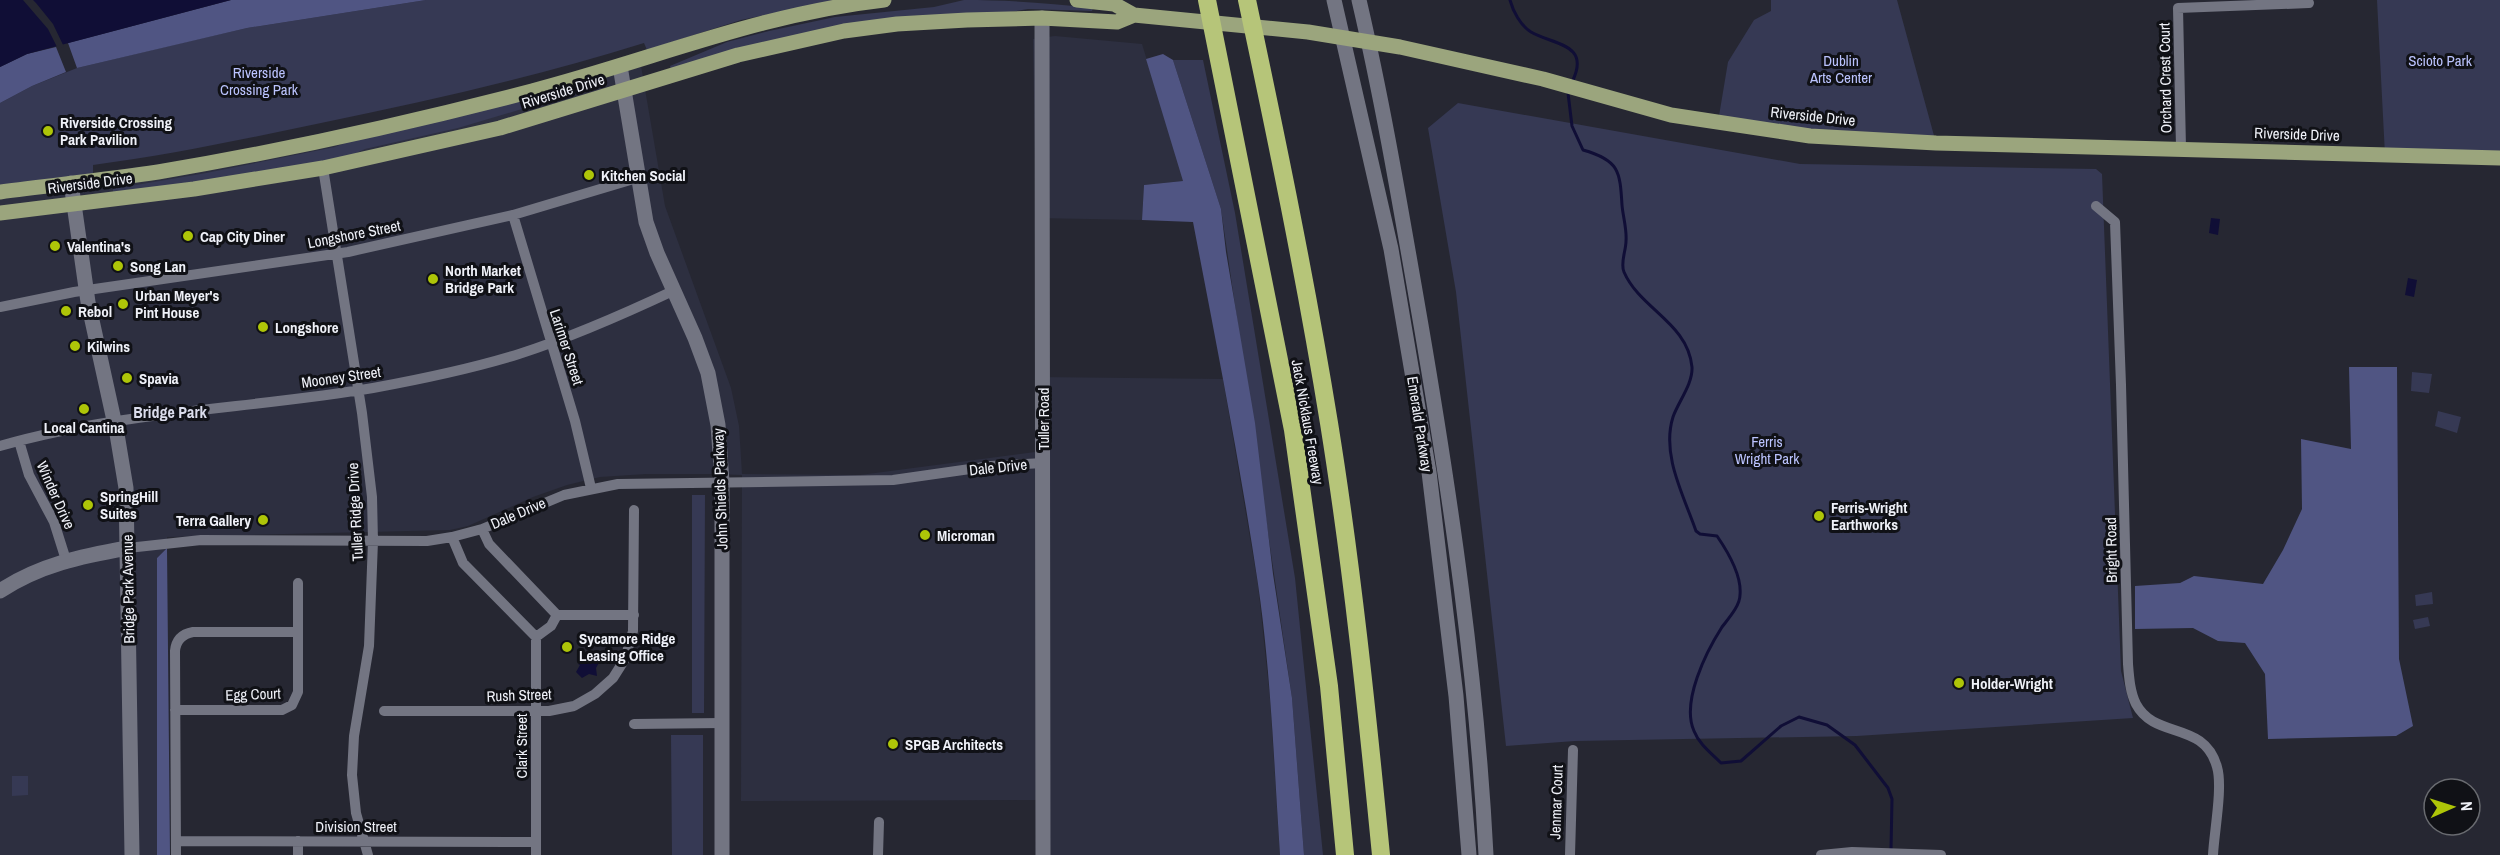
<svg xmlns="http://www.w3.org/2000/svg" width="2500" height="855" font-family="'Archivo Narrow',sans-serif">
	<style>
		.built { fill: #2d2f40 }
		.green { fill: #363954 }
		.forest { fill: #505583 }
		.water { fill: #100e36 }
		.pier { fill: #262732 }
		.lines { fill: none; stroke-linecap: round; stroke-linejoin: round }
		.stream { stroke: #100e36; stroke-width: 3 }
		.street { stroke: #737582; stroke-width: 10 }
		.secondary { stroke: #737582; stroke-width: 15 }
		.primary { stroke: #9ba57d; stroke-width: 15 }
		.highway { stroke: #b6c579; stroke-width: 18 }
		.poi-dot { fill: #aec508; stroke: #101116; stroke-width: 2 }
		.labels { text-anchor: middle; dominant-baseline: central; stroke-width: 6; stroke-linejoin: round; paint-order: stroke }
		.park-label { font-size: 15px; fill: #bbc3fe; stroke: #101116 }
		.street-label { font-size: 15px; fill: #eff1f8; stroke: #101116 }
		.poi-label { font-size: 15px; font-weight: bold; fill: #eff1f8; stroke: #101116; text-anchor: start }
		.neighbourhood-label { font-size: 16px; font-weight: bold; fill: #dbddec; stroke: #101116 }
	</style>
	<rect width="100%" height="100%" fill="#262732"/>
	<path class="built" d="M1055,36L1142,44L1184,181L1144,185L1142,220L1036,218L1033,39Z
		M639,54L665,206L731,388L739,426L742,474L860,475L1035,452L1036,377L1223,379L1258,585L1270,699L1280,855H1041L1040,800L741,801L742,475L714,474H646L600,477L567,485L533,497L468,526L450,530L167,537V548L157,558V855H0V186L183,161L262,146L459,104Z"/>
	<path class="green" d="M426,0H837L741,20L647,50L644,43C538,76 430,101 321,123C245,139 170,155 93,165V174L0,186V103L32,86L77,68L186,42L247,28Z
		M964,0C1007,0 1049,3 1093,8L1092,11L1028,9L1004,13L954,15L671,70L670,66L727,42L769,31L835,17L934,7Z
		M1771,0H1897L1936,143L1718,122L1728,62L1754,20L1771,11Z
		M2377,0H2500V157L2385,155Z
		M1173,60H1203L1235,213L1295,578L1323,855H1304L1292,698L1221,209Z
		M578,84L580,89L522,109L458,128L365,149L341,160L304,168L113,193V189L206,173L335,147L359,137Z
		M1458,103L1800,164L2096,169L2102,174L2121,671L2133,718L1857,736L1575,741L1506,746L1456,292L1428,128Z
		M2412,372L2432,374L2429,393L2411,391Z
		M2438,411L2461,417L2457,433L2435,426Z
		M692,495H705L704,713H692Z
		M2432,592L2433,604L2416,606L2415,595Z
		M2428,617L2430,626L2415,629L2413,620Z
		M671,735H703V855H672Z
		M12,776H28V795L12,796Z"/>
	<path class="forest" d="M231,0H426L247,28L77,68L68,43Z
		M56,47L66,72L32,86L0,103V67L27,54Z
		M1163,54L1173,60L1221,209L1226,252L1255,423L1273,574L1292,698L1304,855H1280C1274,765 1271,673 1258,584C1240,463 1216,342 1193,222L1142,220L1144,185L1183,181L1146,59Z
		M2349,367H2397L2399,659L2413,726L2396,736L2268,739L2265,674L2245,643L2218,641L2193,628L2135,629V586L2180,583L2194,576L2263,584L2283,550L2302,509L2301,439L2351,449Z
		M167,548L170,855H157V558Z"/>
	<path class="water" d="M0,0H231L27,54L0,67Z
		M2211,218L2220,219L2218,235L2209,233Z
		M2408,278L2417,280L2414,297L2405,295Z
		M591,655H594L600,661L596,668L597,676L589,674L582,678L576,672L580,665L578,664Z"/>
	<path class="pier" d="M23,0H33L36,3L53,24L64,47L58,49L48,29Z"/>
	<g class="lines">
		<path class="stream" d="M1510,0C1513,11 1520,25 1531,32C1553,45 1590,43 1573,80
			M1568,93L1572,126L1583,150C1619,160 1620,171 1622,205C1623,217 1627,229 1626,241C1626,251 1620,263 1624,272C1640,309 1688,323 1692,367C1693,384 1678,402 1673,417C1661,455 1684,496 1696,531L1700,534L1717,536C1728,552 1742,575 1740,595C1740,606 1728,619 1722,627C1706,652 1681,702 1694,731C1699,744 1711,753 1721,763L1741,761L1781,726L1799,717L1827,725L1855,745L1888,788L1892,799L1891,850"/>
		<path class="street" d="M2181,148L2178,8L2309,3
			M323,168L362,413L372,497L373,541L369,646L354,736L352,775L356,813L368,855
			M2096,206L2115,222L2121,385L2128,664C2129,677 2130,692 2136,704C2155,740 2204,720 2217,767C2223,787 2214,833 2213,855
			M513,215L575,421L591,488
			M0,307L74,292L348,252L513,215L637,178
			M19,441L29,475L54,522L66,560
			M0,446C121,411 249,409 373,388C422,379 471,369 519,354C572,337 624,314 675,290
			M482,529L489,544L557,615
			M452,537L463,563L536,637
			M128,548L201,540L427,541L452,537L482,529L564,495L618,484L893,480L991,466L1043,463
			M557,615H634
			M536,637L551,626L557,615
			M175,710H282L292,705L298,692V583
			M384,711H549L574,706L595,694L613,678L625,659L633,631L634,510
			M634,724L722,723
			M176,841L536,842
			M298,841V855
			M176,855L175,651C176,640 182,634 193,632H298
			M536,855V637
			M878,855L879,822
			M1570,855L1573,750
			M1821,855L1852,852L1941,855"/>
		<path class="secondary" d="M1334,0L1391,249L1429,472L1456,696L1469,855
			M1359,0C1384,107 1402,216 1421,325C1451,500 1477,677 1486,855
			M1042,18L1043,855
			M620,66L646,222L657,253L695,338L708,373L718,425L722,482V855
			M71,183L88,302L117,434L126,488L132,855
			M0,591C39,565 82,556 128,548"/>
		<path class="primary" d="M1077,0L1114,4L1134,15L1308,32L1400,47L1543,79L1671,115L1810,136L1936,143L2500,158
			M0,192C53,185 106,180 158,172C283,151 409,123 532,91C651,60 759,14 884,0
			M0,213L194,189L323,168L500,128L738,55L844,31L897,24L967,20L1042,18L1117,22L1134,15"/>
		<path class="highway" d="M1207,0L1293,430L1329,686L1345,855
			M1247,0C1277,141 1306,281 1329,423C1352,566 1367,711 1381,855"/>
	</g>
	<g class="poi-dot">
		<circle cx="48" cy="131" r="6"/>
		<circle cx="589" cy="175" r="6"/>
		<circle cx="188" cy="236" r="6"/>
		<circle cx="55" cy="246" r="6"/>
		<circle cx="118" cy="266" r="6"/>
		<circle cx="433" cy="279" r="6"/>
		<circle cx="123" cy="304" r="6"/>
		<circle cx="66" cy="311" r="6"/>
		<circle cx="263" cy="327" r="6"/>
		<circle cx="75" cy="346" r="6"/>
		<circle cx="127" cy="378" r="6"/>
		<circle cx="84" cy="409" r="6"/>
		<circle cx="88" cy="505" r="6"/>
		<circle cx="1819" cy="516" r="6"/>
		<circle cx="263" cy="520" r="6"/>
		<circle cx="925" cy="535" r="6"/>
		<circle cx="567" cy="647" r="6"/>
		<circle cx="1959" cy="683" r="6"/>
		<circle cx="893" cy="744" r="6"/>
	</g>
	<g class="labels">
		<g class="park-label">
			<text x="1841" y="60">Dublin<tspan x="1841" dy="17">Arts Center</tspan></text>
			<text x="2440" y="60">Scioto Park</text>
			<text x="259" y="72">Riverside<tspan x="259" dy="17">Crossing Park</tspan></text>
			<text x="1767" y="441">Ferris<tspan x="1767" dy="17">Wright Park</tspan></text>
		</g>
		<g class="street-label">
			<text transform="translate(2165 78) rotate(-91)">Orchard Crest Court</text>
			<text transform="translate(563 91) rotate(-17)">Riverside Drive</text>
			<text transform="translate(1813 116) rotate(6)">Riverside Drive</text>
			<text transform="translate(2297 134) rotate(2)">Riverside Drive</text>
			<text transform="translate(90 183) rotate(-7)">Riverside Drive</text>
			<text transform="translate(354 234) rotate(-11)">Longshore Street</text>
			<text transform="translate(567 347) rotate(72)">Larimer Street</text>
			<text transform="translate(341 377) rotate(-8)">Mooney Street</text>
			<text transform="translate(1043 419) rotate(-90)">Tuller Road</text>
			<text transform="translate(1308 422) rotate(80)">Jack Nicklaus Freeway</text>
			<text transform="translate(1420 424) rotate(81)">Emerald Parkway</text>
			<text transform="translate(998 467) rotate(-6)">Dale Drive</text>
			<text transform="translate(720 489) rotate(-92)">John Shields Parkway</text>
			<text transform="translate(56 495) rotate(66)">Winder Drive</text>
			<text transform="translate(355 512) rotate(-93)">Tuller Ridge Drive</text>
			<text transform="translate(518 513) rotate(-23)">Dale Drive</text>
			<text transform="translate(2111 550) rotate(-91)">Bright Road</text>
			<text transform="translate(128 589) rotate(-91)">Bridge Park Avenue</text>
			<text transform="translate(253 694) rotate(-2)">Egg Court</text>
			<text transform="translate(519 695) rotate(-2)">Rush Street</text>
			<text transform="translate(521 746) rotate(-90)">Clark Street</text>
			<text transform="translate(1556 802) rotate(-88)">Jenmar Court</text>
			<text x="356" y="826">Division Street</text>
		</g>
		<g class="poi-label">
			<text x="60" y="122">Riverside Crossing<tspan x="60" dy="17">Park Pavilion</tspan></text>
			<text x="601" y="175">Kitchen Social</text>
			<text x="200" y="236">Cap City Diner</text>
			<text x="67" y="246">Valentina's</text>
			<text x="130" y="266">Song Lan</text>
			<text x="445" y="270">North Market<tspan x="445" dy="17">Bridge Park</tspan></text>
			<text x="135" y="295">Urban Meyer's<tspan x="135" dy="17">Pint House</tspan></text>
			<text x="78" y="311">Rebol</text>
			<text x="275" y="327">Longshore</text>
			<text x="87" y="346">Kilwins</text>
			<text x="139" y="378">Spavia</text>
			<text x="84" y="427" text-anchor="middle">Local Cantina</text>
			<text x="100" y="496">SpringHill<tspan x="100" dy="17">Suites</tspan></text>
			<text x="1831" y="507">Ferris-Wright<tspan x="1831" dy="17">Earthworks</tspan></text>
			<text x="251" y="520" text-anchor="end">Terra Gallery</text>
			<text x="937" y="535">Microman</text>
			<text x="579" y="638">Sycamore Ridge<tspan x="579" dy="17">Leasing Office</tspan></text>
			<text x="1971" y="683">Holder-Wright</text>
			<text x="905" y="744">SPGB Architects</text>
		</g>
		<g class="neighbourhood-label">
			<text x="170" y="412">Bridge Park</text>
		</g>
	</g>
	<g transform="translate(2452 807) rotate(87)"><circle r="28" fill="#101116" stroke="#696b70" stroke-width="1.5"/>
	<path d="M0-4.5L10 22L0 15L-10 22Z" fill="#aec508"/>
	<text y="-9" font-size="16" font-weight="bold" text-anchor="middle" fill="#eff1f8">N</text>
	</g>
</svg>
